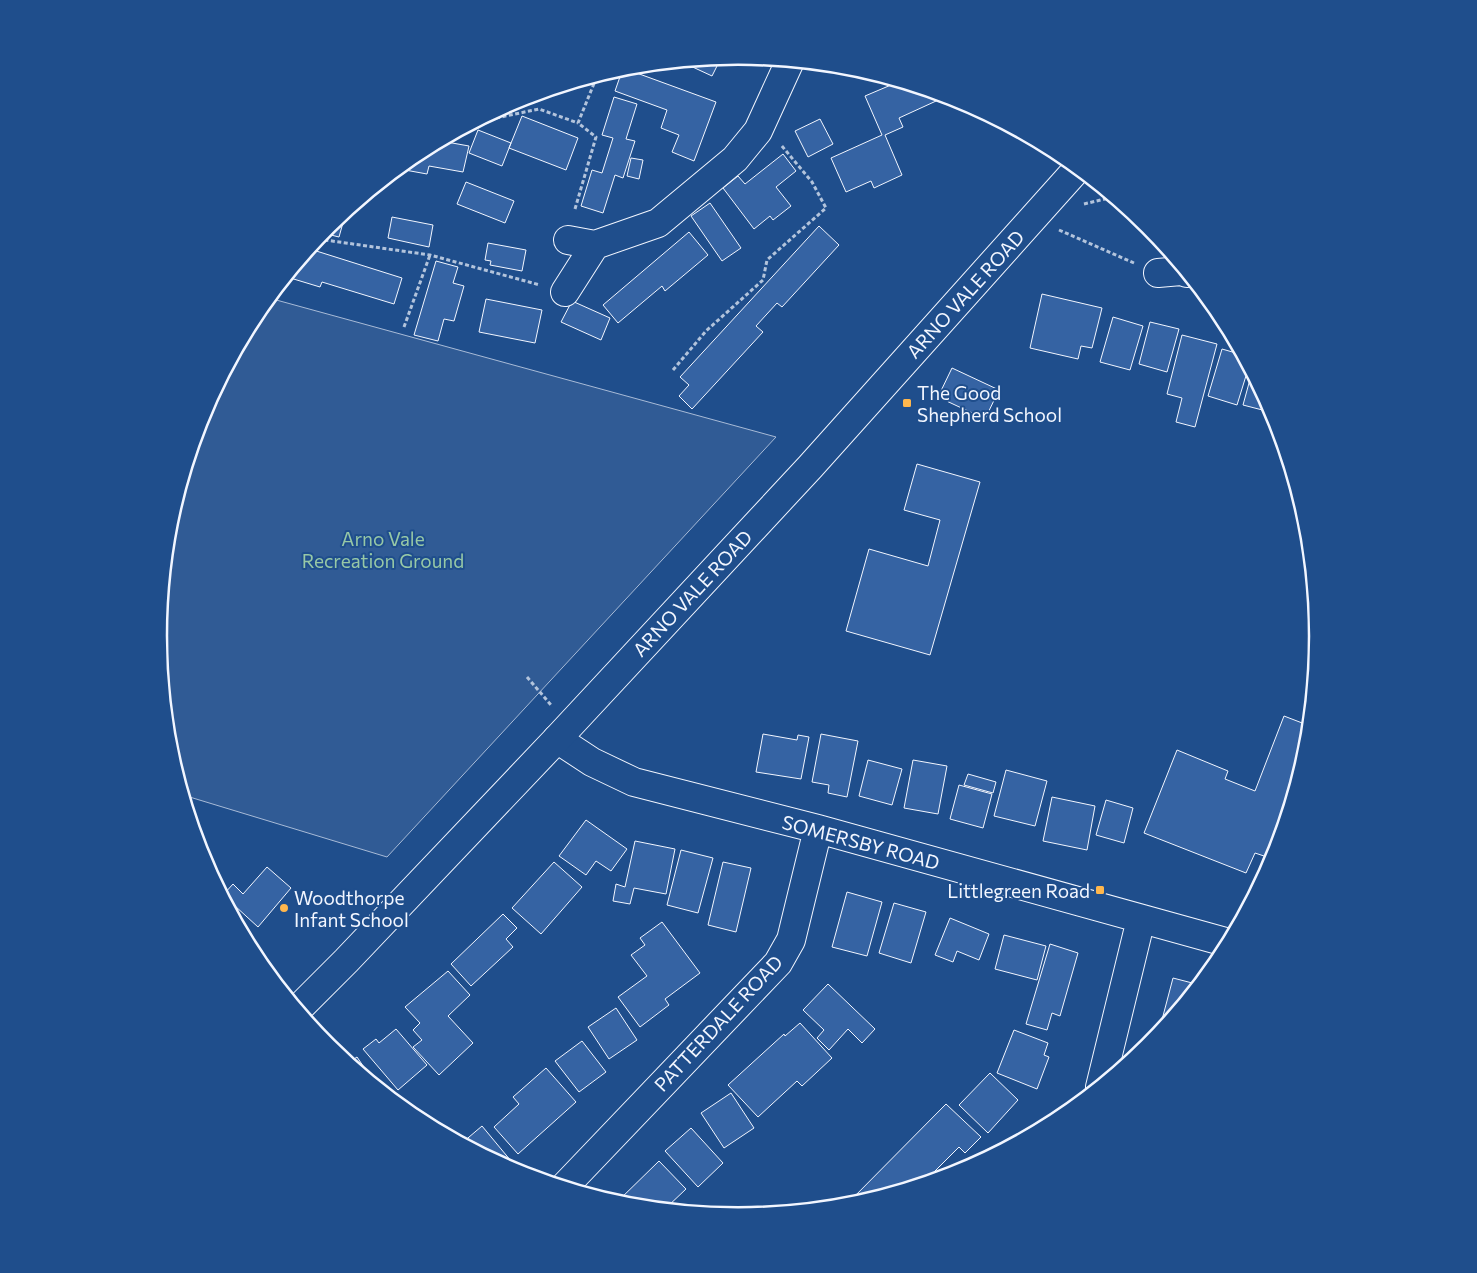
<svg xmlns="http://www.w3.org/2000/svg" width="1477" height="1273" font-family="Commissioner,sans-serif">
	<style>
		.built { fill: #305b95; stroke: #a8bbd7 }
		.building { fill: #3563a3; stroke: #f2f6ff }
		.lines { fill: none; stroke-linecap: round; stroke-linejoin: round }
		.minor-casing { stroke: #f2f6ff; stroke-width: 30 }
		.major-casing { stroke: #f2f6ff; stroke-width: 30 }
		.path { stroke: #b3c4dc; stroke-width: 3; stroke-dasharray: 4 2.5; stroke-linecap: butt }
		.minor { stroke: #1f4e8c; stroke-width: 28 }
		.major { stroke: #1f4e8c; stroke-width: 28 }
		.poi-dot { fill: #ffb74d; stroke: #1f4e8c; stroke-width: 2 }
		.labels { text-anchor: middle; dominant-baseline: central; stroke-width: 4; stroke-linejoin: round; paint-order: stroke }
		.street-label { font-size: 19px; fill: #f2f6ff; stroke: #1f4e8c }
		.poi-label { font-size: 19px; fill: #f2f6ff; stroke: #1f4e8c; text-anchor: start }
		.park-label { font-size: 19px; fill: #97c8a6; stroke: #1f4e8c }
		.rim { fill: none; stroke: #f2f6ff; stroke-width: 2.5 }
	</style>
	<rect width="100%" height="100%" fill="#1f4e8c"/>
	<path class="built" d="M269,298L776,437L387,857L183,795L169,749L158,636L169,523L203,414L256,314Z"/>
	<path class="building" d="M721,58L712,76L684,63V62Z
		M623,68L716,102L694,161L672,152L679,135L661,128L667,110L615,91Z
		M898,82L947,96L899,118L903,127L885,135L902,175L874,188L871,181L846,192L831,158L882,135L865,96Z
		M614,97L637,104L626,139L635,141L623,178L615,175L603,213L581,206L592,170L602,173L613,138L602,135Z
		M522,116L578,138L566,170L509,148Z
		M820,119L833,144L808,157L795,131Z
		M478,130L511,143L502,166L469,153Z
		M441,141L469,146L463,172L429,166L427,174L405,170L407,162L416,154Z
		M783,154L796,171L776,187L791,206L773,220L770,216L754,229L723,188L738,176L745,184Z
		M631,158L643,160L639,179L627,176Z
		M466,182L514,201L505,223L457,204Z
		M710,203L741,248L722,261L691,216Z
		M346,212L339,237L323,233L328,226Z
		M392,217L433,225L429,247L388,238Z
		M819,226L839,245L782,307L777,303L756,326L763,332L692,409L679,396L689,385L680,377Z
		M689,232L708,255L665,291L662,286L618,323L603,305Z
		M488,243L526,250L522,271L490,265L491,261L485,260Z
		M310,249L402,278L394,304L322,282L320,287L287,277Z
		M436,261L458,267L453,283L464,286L454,321L444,319L438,341L414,335Z
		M1042,294L1102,308L1092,348L1081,346L1078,359L1030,348Z
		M486,299L542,310L535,343L479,332Z
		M572,301L610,318L601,340L561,322Z
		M1113,317L1143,326L1130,370L1100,362Z
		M1150,322L1179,329L1167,372L1139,364Z
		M1182,335L1217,344L1195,427L1176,422L1182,398L1167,394Z
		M1222,349L1243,355L1249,366L1237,405L1208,396Z
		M952,368L999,390L985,419L938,397Z
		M1252,372L1274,413L1243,405Z
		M917,464L980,482L930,655L846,631L869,549L928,566L940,520L904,510Z
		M1284,716L1310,726L1308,750L1274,859L1269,869L1263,866L1267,857L1255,853L1246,873L1144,833L1177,750L1228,771L1225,779L1255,791Z
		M763,734L797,740L798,735L809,737L801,779L756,772Z
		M821,734L858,741L847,797L828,793L829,785L812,782Z
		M868,760L902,769L892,805L859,796Z
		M913,760L947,766L938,814L904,808Z
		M1006,770L1047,781L1035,826L994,816Z
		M968,774L996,782L993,793L964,785Z
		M959,785L992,794L983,828L950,819Z
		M1052,797L1095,806L1087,850L1043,841Z
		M1106,800L1133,808L1124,843L1096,835Z
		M586,820L627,849L611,871L596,861L586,875L559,856Z
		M635,841L675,849L666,894L634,888L630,904L613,901L616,884L625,887Z
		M681,850L713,858L698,913L667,905Z
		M554,862L582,887L541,934L512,908Z
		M723,862L751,868L736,932L708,925Z
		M267,867L291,888L258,927L223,895L233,884L243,894Z
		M847,892L882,902L867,956L832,947Z
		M894,903L926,912L911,963L879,953Z
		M503,914L517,928L506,939L513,947L471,986L451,964Z
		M950,918L989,934L979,960L957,951L953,962L935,955Z
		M662,922L700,973L665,999L669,1005L640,1027L618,997L647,976L631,955L645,945L640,938Z
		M1004,935L1046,946L1037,980L995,969Z
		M1050,944L1078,953L1060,1016L1052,1013L1047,1030L1026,1024Z
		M448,971L470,995L448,1016L473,1043L439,1075L413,1047L422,1040L413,1030L420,1023L405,1007Z
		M1173,978L1200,985L1158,1035Z
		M828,984L875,1029L862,1043L848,1029L829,1050L817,1038L824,1030L803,1010Z
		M616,1008L637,1040L609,1059L588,1027Z
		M800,1023L832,1058L802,1086L797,1081L758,1117L728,1085L784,1034L785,1036Z
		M396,1029L427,1065L398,1090L363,1049L376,1039L379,1043Z
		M1014,1030L1048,1043L1044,1055L1049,1057L1037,1089L997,1073Z
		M582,1041L606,1072L579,1092L555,1061Z
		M357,1057L378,1088L348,1063Z
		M546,1068L576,1102L518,1154L494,1127L519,1104L513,1097Z
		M990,1073L1018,1100L988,1133L959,1105Z
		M731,1093L754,1128L724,1148L701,1113Z
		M946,1104L981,1137L965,1153L959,1147L922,1184L851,1206H845Z
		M482,1126L516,1167L512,1170L462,1143Z
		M691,1128L723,1163L698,1187L665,1151Z
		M659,1161L686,1189L666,1208L668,1210L625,1206L616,1203Z"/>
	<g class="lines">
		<g class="minor-casing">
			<path id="minor" d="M568,240L595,245L658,223L735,159L758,131L790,61
				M1158,273L1181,271L1187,273
				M565,292L595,245
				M557,739L592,762L634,782L818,829L1229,943
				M1100,1087L1141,919
				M564,1187L778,963L791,940L818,829"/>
		</g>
		<g class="major-casing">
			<path id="major" d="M298,1009L346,961L557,739L810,467L1078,168"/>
		</g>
		<path class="path" d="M477,122L539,109L578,123
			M1084,204L1113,197
			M575,209L596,137L578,123L597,76
			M1059,230L1134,263
			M1154,233L1155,246
			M318,239L430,255L540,285
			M404,327L430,255
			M673,370L706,331L763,280L767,260L826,208L812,182L781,145
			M527,677L551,705"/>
		<use href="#minor" class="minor"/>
		<use href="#major" class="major"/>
	</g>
	<g class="poi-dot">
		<rect x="902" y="398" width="10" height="10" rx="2.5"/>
		<rect x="1095" y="885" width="10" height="10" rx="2.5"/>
		<circle cx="284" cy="908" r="5"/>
	</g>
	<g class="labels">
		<g class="street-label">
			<text transform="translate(965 294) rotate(-48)">ARNO VALE ROAD</text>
			<text transform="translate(692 593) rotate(-47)">ARNO VALE ROAD</text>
			<text transform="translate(861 842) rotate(15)">SOMERSBY ROAD</text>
			<text transform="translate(718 1023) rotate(-47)">PATTERDALE ROAD</text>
		</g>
		<g class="poi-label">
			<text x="917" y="392">The Good<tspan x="917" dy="22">Shepherd School</tspan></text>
			<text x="1090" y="890" text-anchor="end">Littlegreen Road</text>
			<text x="294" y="897">Woodthorpe<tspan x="294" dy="22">Infant School</tspan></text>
		</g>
		<g class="park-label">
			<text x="383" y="538">Arno Vale<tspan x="383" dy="22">Recreation Ground</tspan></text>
		</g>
	</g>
	<path d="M0 0H1477V1273H0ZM167 636a571 571 0 1 1 1142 0a571 571 0 1 1-1142 0Z" fill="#1f4e8c" fill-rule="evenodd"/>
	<path class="rim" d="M167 636a571 571 0 1 1 1142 0a571 571 0 1 1-1142 0Z"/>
</svg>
